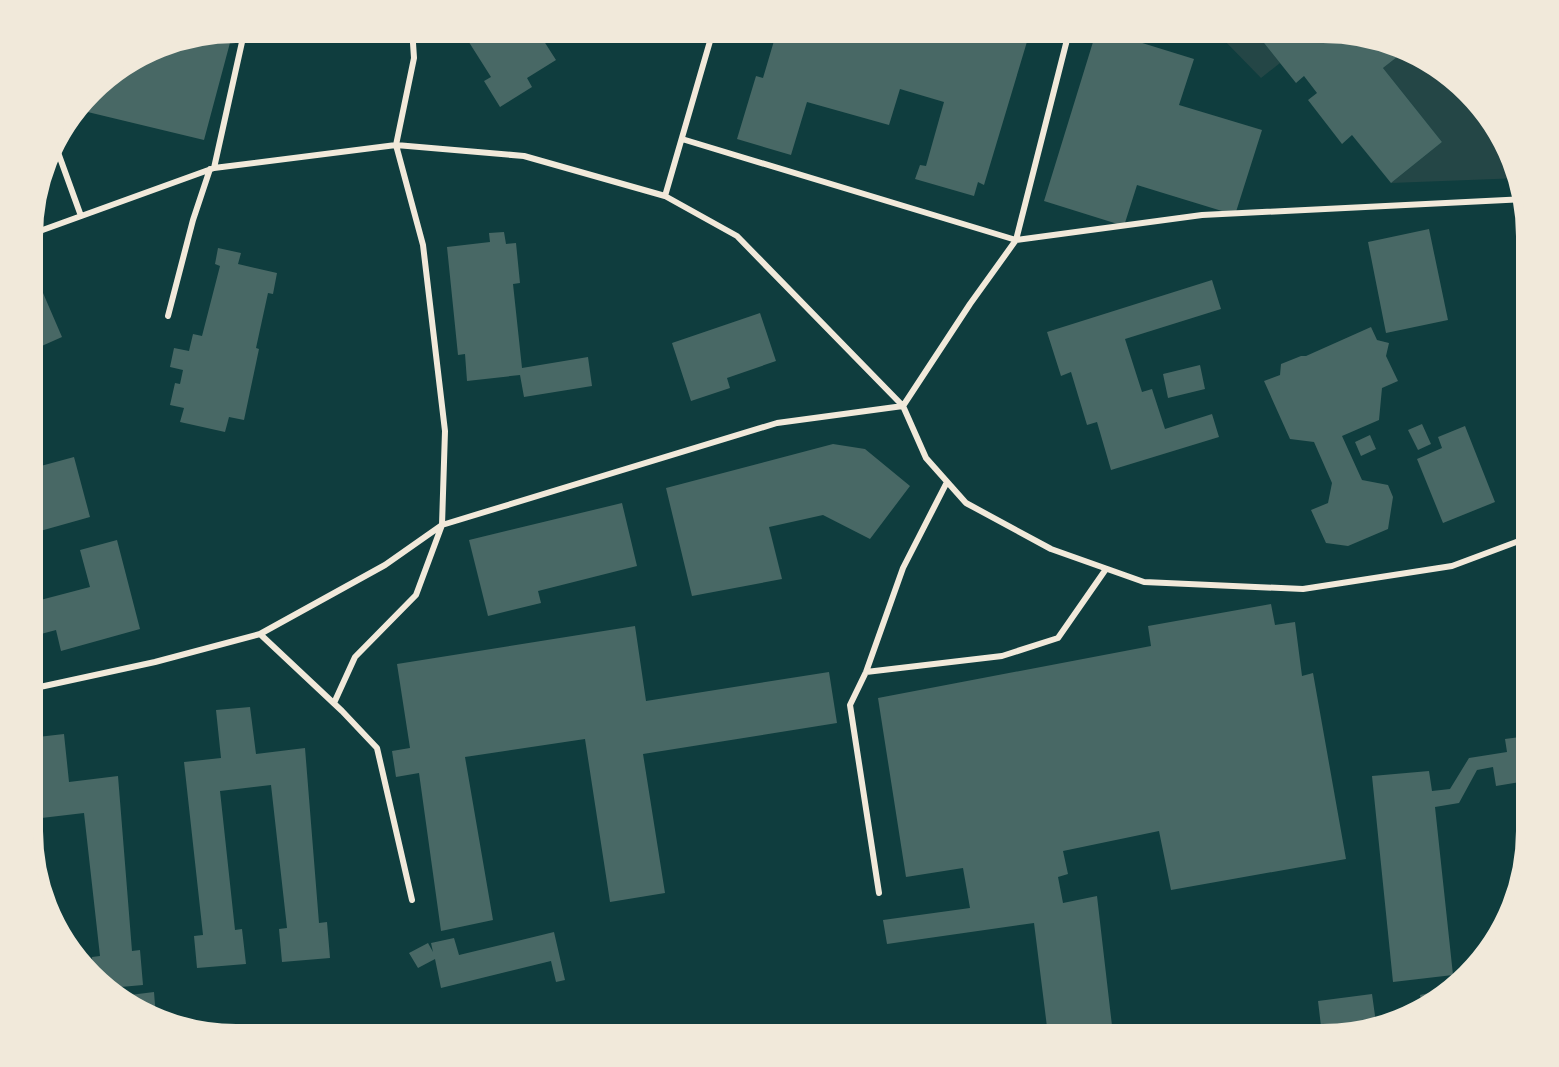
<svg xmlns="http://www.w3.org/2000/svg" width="1559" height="1067" font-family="Ubuntu,sans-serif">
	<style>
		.green { fill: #244646 }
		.building { fill: #486865 }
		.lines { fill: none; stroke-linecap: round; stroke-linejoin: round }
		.service { stroke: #f1e9da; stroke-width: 6 }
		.rim { fill: none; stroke: #f1e9da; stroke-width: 10 }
	</style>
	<rect width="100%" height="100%" fill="#0f3d3e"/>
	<path class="green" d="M1197,24H1263L1272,36L1264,43L1280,63L1261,78L1221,37Z
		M1406,50L1452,68L1507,131L1521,178L1391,183L1442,142L1383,68Z"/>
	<path class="building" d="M235,24L204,140L71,108L97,76L168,35Z
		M443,24H533L556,60L527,78L532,87L500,107L484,81L491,77L460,28L449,34Z
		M779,24H991L1029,35L984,185L978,182L974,196L915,179L920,165L926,166L944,102L900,89L889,125L807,102L791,155L737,139L756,76L763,78Z
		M1263,24H1336L1406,50L1383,68L1442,142L1391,183L1352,135L1342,144L1308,100L1317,93L1304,76L1296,83L1264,43L1272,36Z
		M1097,29L1194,59L1179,105L1262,130L1235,215L1137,185L1124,226L1044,201Z
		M1429,229L1448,320L1386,333L1368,242Z
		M504,232L506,244L516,243L520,283L513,284L522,368L588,357L592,386L524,397L520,375L467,381L465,354L458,355L447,247L490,242L489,233Z
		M218,248L241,253L238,264L277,273L273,294L268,293L256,348L259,349L244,420L229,417L225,432L180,422L184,408L170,405L175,383L180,384L183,370L170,367L174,348L189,351L193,334L202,336L220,266L215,264Z
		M1212,280L1221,309L1125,339L1142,392L1152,389L1165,429L1212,414L1219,437L1111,470L1097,422L1087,425L1071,372L1061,376L1047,332Z
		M40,286L62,337L26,353V292Z
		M760,313L776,361L727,378L730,388L691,401L672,343Z
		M1371,327L1377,340L1389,343L1386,356L1398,381L1382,388L1379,420L1342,436L1362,480L1388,485L1393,497L1388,529L1348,546L1326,543L1311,510L1328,503L1332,483L1314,442L1290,439L1264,381L1280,375L1281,364L1301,356H1306Z
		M1200,365L1205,389L1168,398L1163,374Z
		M1422,424L1431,444L1418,450L1408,430Z
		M1465,426L1495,502L1443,523L1417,459L1442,448L1438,437Z
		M1370,435L1376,449L1361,456L1355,442Z
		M833,444L865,449L910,486L870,539L823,515L769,527L782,579L692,596L666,488Z
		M74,457L90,517L26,535V470Z
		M622,503L637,566L538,591L541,603L488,616L469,540Z
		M117,540L140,629L61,651L56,630L26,638V596L29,603L90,587L80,550Z
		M1271,604L1275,625L1295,622L1302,676L1313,673L1346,859L1171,890L1159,831L1063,851L1068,874L1058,877L1063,903L1097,896L1114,1043H1049L1034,923L887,944L883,920L970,908L963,868L906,877L878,698L1151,646L1148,626Z
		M635,626L646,701L829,672L837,723L643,754L665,893L610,902L585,739L465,757L493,920L441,931L419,773L396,777L392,751L410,748L397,664Z
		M250,707L256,754L305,748L319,923L327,922L330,958L282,962L279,929L287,928L271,785L220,791L235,930L242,929L246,964L197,968L194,936L203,935L184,762L221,758L216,710Z
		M64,734L69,782L118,776L132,951L140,950L143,985L98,989L94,985L92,957L100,956L84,813L33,819L42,901L26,858V787L35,786L29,738Z
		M1535,735V787L1532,780L1496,786L1493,767L1477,770L1459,803L1435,807L1453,975L1393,982L1372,776L1429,771L1432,791L1450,789L1469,758L1507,752L1505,739Z
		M554,932L565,980L556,982L551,961L441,988L435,959L418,968L409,953L428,943L433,952L431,943L454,938L459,955Z
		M1458,987L1457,988L1424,1015L1420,995Z
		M154,992L156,1018L106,998Z
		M1372,994L1377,1030L1323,1043L1318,1001Z"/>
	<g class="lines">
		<path class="service" d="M51,133L81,216
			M682,139L1016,240L1202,215L1528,199
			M214,168L246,24
			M665,196L715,24
			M26,236L214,168L396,145L524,156L665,196L737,236L903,406L926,458L966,503L1051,549L1144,582L1303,589L1452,566L1535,535
			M168,316L193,220L210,169
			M260,634L342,711L377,748L412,900
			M866,672L1002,656L1058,638L1106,569
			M26,690L155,662L260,634L385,565L442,525L777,423L903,406L970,304L1016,240L1071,24
			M334,703L355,657L416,595L442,525L445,431L423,245L396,145L414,58L412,28L409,24
			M879,893L850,705L866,672L903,568L947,482"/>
	</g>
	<path d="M0 0H1559V1067H0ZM236 38H1323A198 198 0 0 1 1521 236V831A198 198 0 0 1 1323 1029H236A198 198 0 0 1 38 831V236A198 198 0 0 1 236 38Z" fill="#f1e9da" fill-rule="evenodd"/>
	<path class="rim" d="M236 38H1323A198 198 0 0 1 1521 236V831A198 198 0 0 1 1323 1029H236A198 198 0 0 1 38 831V236A198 198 0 0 1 236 38Z"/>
</svg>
